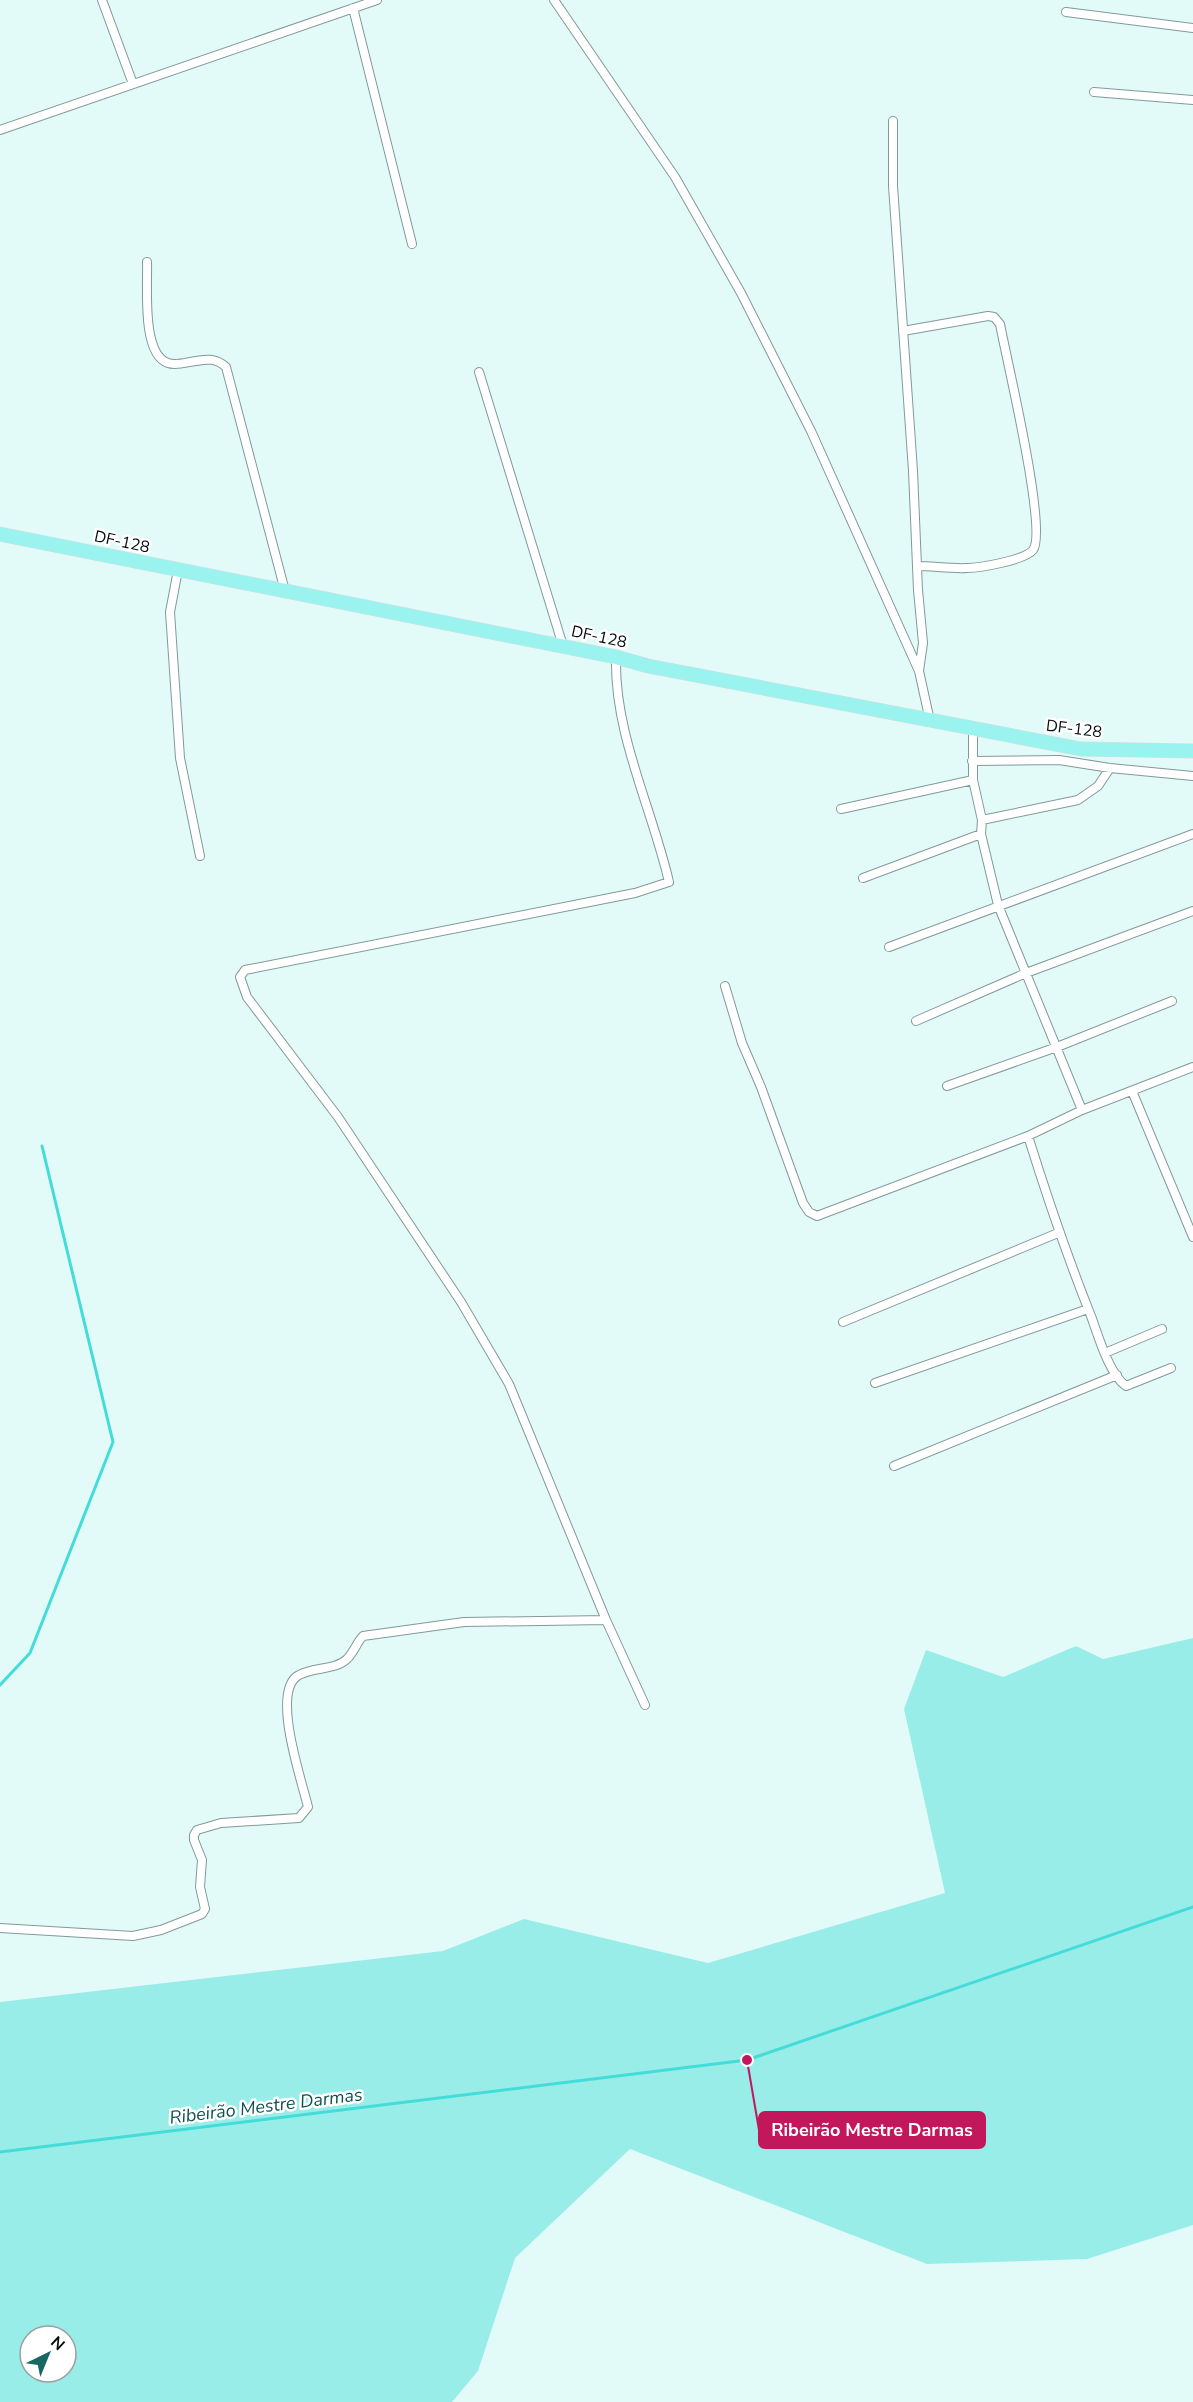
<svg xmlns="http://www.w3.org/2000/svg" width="1193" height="2402" font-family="'Nunito Sans',sans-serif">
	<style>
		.green { fill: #99ede9; fill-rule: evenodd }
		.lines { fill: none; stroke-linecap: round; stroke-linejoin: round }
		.stream { stroke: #44dcd8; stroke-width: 3 }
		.minor-casing { stroke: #829998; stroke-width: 10 }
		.primary-casing { stroke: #dcdddd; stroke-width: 15 }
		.minor { stroke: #fff; stroke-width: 8 }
		.primary { stroke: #9bf3ef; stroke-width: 14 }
		.labels { text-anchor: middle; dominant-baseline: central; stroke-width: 5; stroke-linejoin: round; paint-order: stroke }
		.street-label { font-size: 16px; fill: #060e0e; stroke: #fff }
		.water-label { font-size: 18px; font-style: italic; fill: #10514f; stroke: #fff }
		.leader { fill: none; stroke: #c2185b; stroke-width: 2 }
		.callout-dot { fill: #c2185b; stroke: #fff; stroke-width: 2 }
		.callout { fill: #c2185b; stroke: #c2185b; stroke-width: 2 }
		.callout-label { font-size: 18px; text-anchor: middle; font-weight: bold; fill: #fff }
	</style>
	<rect width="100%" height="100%" fill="#e2fbf9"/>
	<path class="green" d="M1193,1638V2225L1087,2259L927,2264L630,2149L515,2258L478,2371L452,2402H0V2002L443,1951L524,1919L708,1963L945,1893L904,1709L926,1650L1003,1677L1076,1646L1103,1659ZM30,2336H66V2372H30Z"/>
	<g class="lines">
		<path class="stream" d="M0,1685L30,1653L113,1442L42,1146
			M0,2152L747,2060L1193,1907"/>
		<g class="minor-casing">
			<path id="minor" d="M102,0L133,84
				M554,0L675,177L741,293L811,431L919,671L930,721
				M353,8L412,244
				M1066,12L1193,28
				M1094,92L1193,100
				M893,121V186L913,471L918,590L923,643L919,671
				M0,130L377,0
				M147,262C148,285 141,354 168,363C176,366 187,362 196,361C208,359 216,358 226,367L285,591
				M903,331L988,316L994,317L1000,324C1006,357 1048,531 1033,550C1025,560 980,568 967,568C951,569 933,566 917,566
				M479,372L563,646
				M178,570L170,612L180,758L200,856
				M616,657C614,734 652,808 669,882L635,893L245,970L240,977L247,997L338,1117L461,1302L509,1384L606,1620L645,1705
				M973,729V780L982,820L981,834L998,905L1082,1110
				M972,761L1059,760L1110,768L1193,776
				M841,809L973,780
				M982,820L1078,800L1098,786L1110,768
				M863,878L981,834
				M889,947L1193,834
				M725,986L742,1043L761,1087L803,1203L809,1212L817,1216L1028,1136L1082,1110L1193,1067
				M916,1021L1026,973L1193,911
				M947,1086L1057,1047L1172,1001
				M1132,1091L1193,1237
				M1028,1136C1047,1197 1067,1256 1091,1316C1098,1335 1109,1374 1126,1386L1171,1368
				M843,1322L1058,1233
				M1105,1353L1162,1329
				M875,1383L1088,1309
				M894,1466L1117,1375
				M0,1928L133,1936L161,1930L202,1914L205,1909L200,1887L202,1860L194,1840V1835L197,1830L221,1823L299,1818L308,1807C302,1781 270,1690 299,1675C313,1667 336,1670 347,1659C354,1652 357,1642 363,1636L464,1622L606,1620"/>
		</g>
		<g class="primary-casing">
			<path id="primary" d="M0,534L616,657L648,666L1081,749L1193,751"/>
		</g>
		<use href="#minor" class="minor"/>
		<use href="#primary" class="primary"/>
	</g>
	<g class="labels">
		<g class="street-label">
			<text transform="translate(122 542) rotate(12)">DF-128</text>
			<text transform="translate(599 637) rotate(12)">DF-128</text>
			<text transform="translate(1074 729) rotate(7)">DF-128</text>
		</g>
		<g class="water-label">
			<text transform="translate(266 2106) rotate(-7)">Ribeirão Mestre Darmas</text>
		</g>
	</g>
	<path class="leader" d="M747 2060L759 2130"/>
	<circle class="callout-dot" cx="747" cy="2060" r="6"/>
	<rect class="callout" x="759" y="2112" width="226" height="36" rx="6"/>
	<g class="callout-label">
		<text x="872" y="2136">Ribeirão Mestre Darmas</text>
	</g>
	<g transform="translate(48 2354) rotate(43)"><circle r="28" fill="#ffffff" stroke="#9b9f9f" stroke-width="1.5"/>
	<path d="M0-4.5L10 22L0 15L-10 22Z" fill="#196764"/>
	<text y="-9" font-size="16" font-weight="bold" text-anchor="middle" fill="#060e0e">N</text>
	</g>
</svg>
